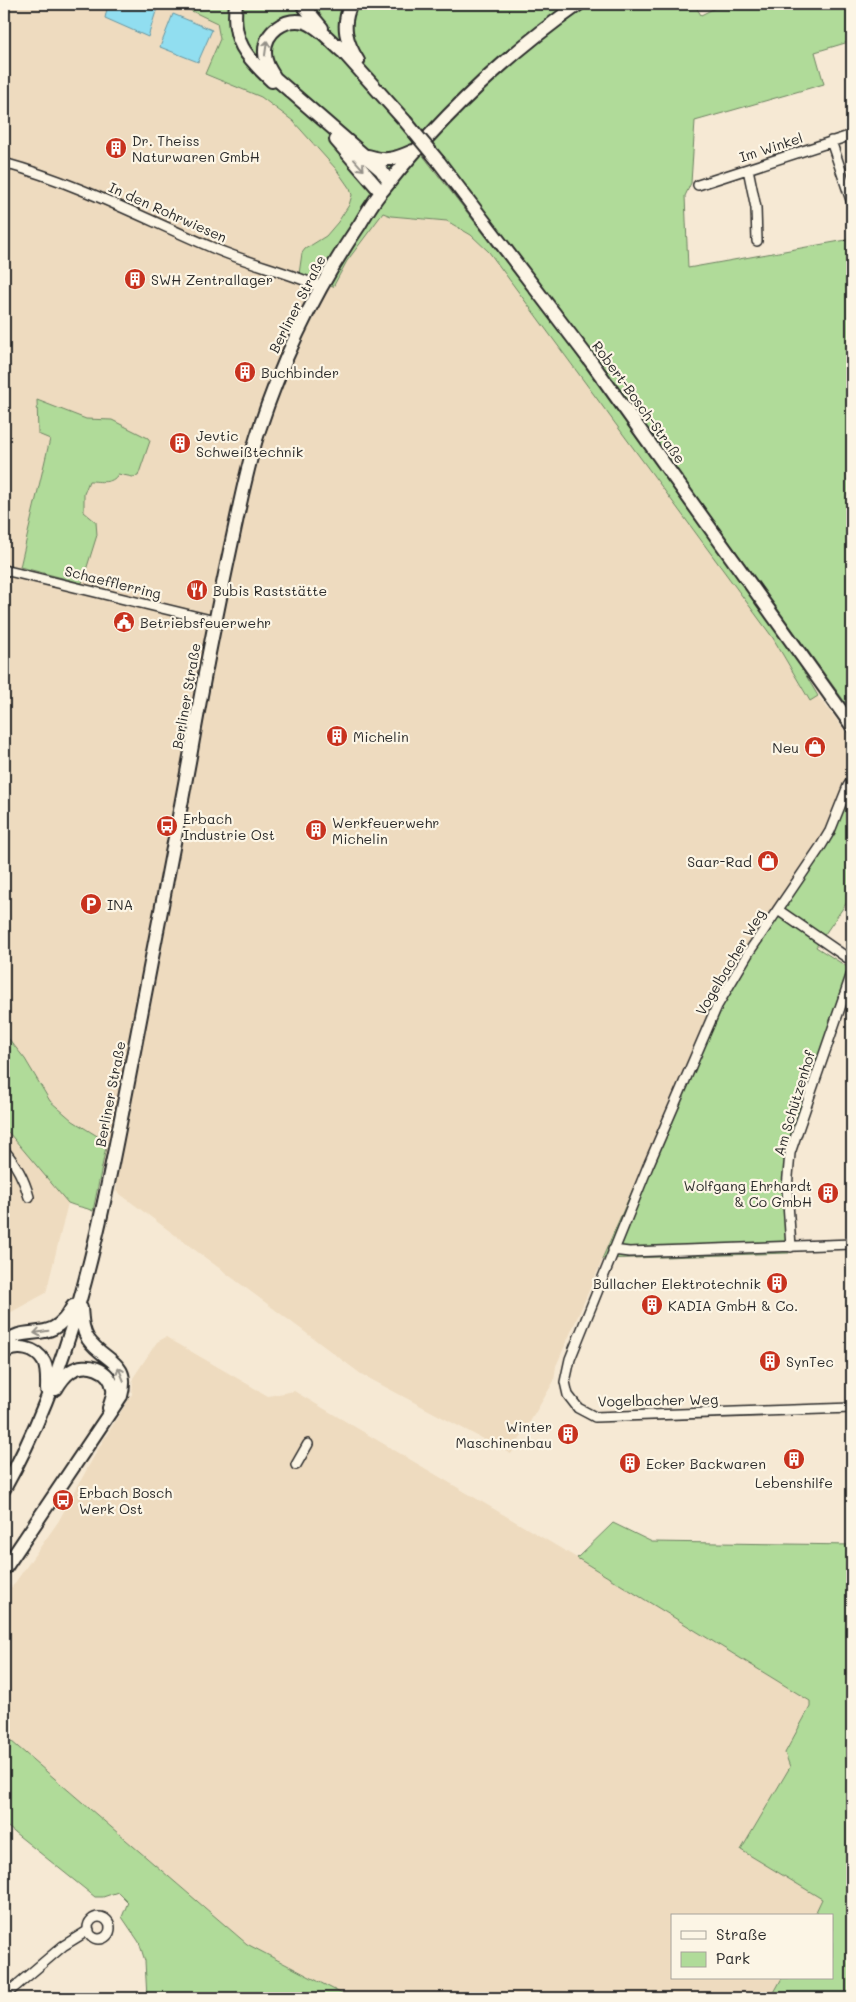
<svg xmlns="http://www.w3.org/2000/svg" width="856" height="2002" font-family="Mali,sans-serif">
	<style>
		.built { fill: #eedbbf; fill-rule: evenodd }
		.green { fill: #b0db99; stroke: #6e8362 }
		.water { fill: #91def0; stroke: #6896a1 }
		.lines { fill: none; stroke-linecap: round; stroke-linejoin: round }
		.street-casing { stroke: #2b2b2b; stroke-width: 12 }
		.secondary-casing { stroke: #2b2b2b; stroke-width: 16 }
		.street { stroke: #fcf5e5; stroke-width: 9 }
		.secondary { stroke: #fcf5e5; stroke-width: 12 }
		.secondary-bridge-casing { stroke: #2b2b2b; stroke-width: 16; stroke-linecap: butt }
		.secondary-bridge { stroke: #fcf5e5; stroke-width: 12 }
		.oneway { stroke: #949088 }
		.labels { text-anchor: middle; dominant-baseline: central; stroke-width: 4.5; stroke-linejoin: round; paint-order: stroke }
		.poi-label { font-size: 14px; fill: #2b2b2b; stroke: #fcf5e5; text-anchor: start }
		.street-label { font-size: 14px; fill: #2b2b2b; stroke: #fcf5e5 }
	</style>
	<rect width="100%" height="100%" fill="#f6e9d4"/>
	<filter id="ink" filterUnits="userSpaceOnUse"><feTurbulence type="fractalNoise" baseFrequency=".02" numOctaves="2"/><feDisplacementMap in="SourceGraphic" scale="10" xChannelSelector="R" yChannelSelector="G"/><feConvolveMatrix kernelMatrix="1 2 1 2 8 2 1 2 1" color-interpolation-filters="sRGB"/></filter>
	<g filter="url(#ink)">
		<path class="built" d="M4,4H177L217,23L220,39L205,75L261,97L293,121L336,169L350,189L352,195L349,205L338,222L326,236L305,249L333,287L347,261L383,213L391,216L447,221L471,235L489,252L773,638L809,700L818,696L852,740V775L845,784L827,830L737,960L714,1005L556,1366L554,1381L511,1454L361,1374L116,1191L117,1184L102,1168L107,1142L73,1121L50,1101L25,1059L4,1033ZM37,400L86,419L112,420L133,477L118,474L109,482L89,481L84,494V512L96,522L20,566L50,439L38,434Z
			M4,1127L68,1203L46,1293L4,1316Z
			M166,1337L268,1396L294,1391L577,1558L810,1701V1707L785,1753L790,1767L741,1850L823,1899L814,1916H672V1978H782L771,1998H350L247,1944L4,1735V1583L12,1587L58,1522L98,1449L132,1394L133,1378L157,1342Z"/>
		<path class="green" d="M177,4H694L701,15L723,4H852V41L815,52L824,84L695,121L691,183L685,196L688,268L852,239V712L710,515L514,250L412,117L400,126L557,328L765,616L798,662L818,696L810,701L773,638L489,252L471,235L447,221L391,216L383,213L347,261L333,287L299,274L302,253L305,249L326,236L338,222L349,205L352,195L350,189L336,169L293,121L261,97L205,74L220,39L217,23Z
			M37,400L86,419L112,420L148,438L150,441L138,476L133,477L118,474C112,485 100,481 89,481L84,494V512L96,522L97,535L82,583L20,567L50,439L38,434Z
			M852,775V895L816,947L849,968L786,1155L784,1192L789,1253L602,1259L714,1005L737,960L827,830L845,784Z
			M4,1033L25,1059L50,1101L73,1121L107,1142L93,1211C85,1207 77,1207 68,1203L4,1127Z
			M613,1523L652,1542L852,1545V1998H771L782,1978H832V1916H814L822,1899L741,1850L790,1767L785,1753L810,1707V1701L577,1558Z
			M4,1735L247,1944L350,1998H147L145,1961L139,1942L122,1917L128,1902L118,1892L103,1897H95L4,1824Z"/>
		<path class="water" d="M108,4L158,5L148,37L105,18Z
			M173,14L212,30L198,62L160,47Z"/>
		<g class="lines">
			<g class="street-casing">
				<path id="street" d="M831,141L852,203
					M4,163C77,183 141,217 211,247C247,263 285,271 321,287
					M748,169L756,208L757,241
					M698,185L852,135
					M4,570L215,621
					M852,780L848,786L830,831L821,846L749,952L717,1006L648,1166L570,1359L565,1382L568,1395L578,1408L595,1417L852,1408
					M778,910L852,961
					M4,1150C16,1165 24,1178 29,1197
					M791,1247L787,1188L790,1153L852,973
					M613,1250L629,1252L852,1244
					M296,1465L308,1444
					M88 1928a11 11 0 1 1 22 0a11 11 0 1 1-22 0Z
					M4,1996L63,1946L89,1930"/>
			</g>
			<g class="secondary-casing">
				<path id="secondary" d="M236,4C231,40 246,57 272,81
					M302,4L322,28
					M351,4C341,25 346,42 358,61
					M337,45L405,121
					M342,51C331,42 319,26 305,22C285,17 264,32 265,53C265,63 270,70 275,78L381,170L389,182
					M336,140L381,192
					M368,156C386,162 395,159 413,151
					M439,162L592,363L852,726
					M4,1345C25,1320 51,1349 73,1306
					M4,1352C17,1345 36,1347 44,1362C48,1370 47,1382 47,1390
					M56,1389C60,1382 64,1376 71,1371C86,1361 111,1369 113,1389C114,1395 111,1402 109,1408
					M4,1489C72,1369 99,1232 125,1098C147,983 170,867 191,751C203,681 217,611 232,541C240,504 247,466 259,430C283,357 317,287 360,224C367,212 374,200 383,190C439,119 505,56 579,4
					M4,1565L6,1567L121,1396C131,1361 104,1362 88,1339C82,1329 82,1319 81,1308"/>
			</g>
			<use href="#street" class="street"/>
			<use href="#secondary" class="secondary"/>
			<g class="secondary-bridge-casing">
				<path id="secondary-bridge" d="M405,121L439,162"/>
			</g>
			<use href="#secondary-bridge" class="secondary-bridge"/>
		</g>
		<defs><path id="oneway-shaft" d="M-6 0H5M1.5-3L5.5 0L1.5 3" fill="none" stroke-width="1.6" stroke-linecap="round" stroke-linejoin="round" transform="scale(1.25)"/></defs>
		<g class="oneway">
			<use href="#oneway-shaft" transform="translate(266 48) rotate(-82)"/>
			<use href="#oneway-shaft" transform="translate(359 165) rotate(48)"/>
			<use href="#oneway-shaft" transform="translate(41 1332) rotate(171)"/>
			<use href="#oneway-shaft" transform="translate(121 1374) rotate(-112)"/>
		</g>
	</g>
	<defs>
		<g id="building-disc" transform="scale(1.125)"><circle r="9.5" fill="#c8321e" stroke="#fcf5e5"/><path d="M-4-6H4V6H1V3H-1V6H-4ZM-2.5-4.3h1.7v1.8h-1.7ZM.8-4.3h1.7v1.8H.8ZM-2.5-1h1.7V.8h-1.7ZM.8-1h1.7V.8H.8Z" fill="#fff"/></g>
		<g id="restaurant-disc" transform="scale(1.125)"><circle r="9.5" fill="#c8321e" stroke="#fcf5e5"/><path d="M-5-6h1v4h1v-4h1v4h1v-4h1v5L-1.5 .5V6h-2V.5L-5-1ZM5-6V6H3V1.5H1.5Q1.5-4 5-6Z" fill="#fff"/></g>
		<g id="civic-disc" transform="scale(1.125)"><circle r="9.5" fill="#c8321e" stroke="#fcf5e5"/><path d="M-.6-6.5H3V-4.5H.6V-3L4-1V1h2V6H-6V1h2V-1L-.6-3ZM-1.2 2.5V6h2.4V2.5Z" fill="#fff"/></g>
		<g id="shop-disc" transform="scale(1.125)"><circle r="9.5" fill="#c8321e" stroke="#fcf5e5"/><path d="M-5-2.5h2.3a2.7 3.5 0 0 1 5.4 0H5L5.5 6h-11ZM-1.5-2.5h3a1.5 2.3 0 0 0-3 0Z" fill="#fff"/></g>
		<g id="bus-disc" transform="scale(1.125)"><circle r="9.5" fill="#c8321e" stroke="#fcf5e5"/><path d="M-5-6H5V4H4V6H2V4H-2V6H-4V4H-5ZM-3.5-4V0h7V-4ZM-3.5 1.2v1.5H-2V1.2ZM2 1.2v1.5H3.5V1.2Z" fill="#fff"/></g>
		<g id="parking-disc" transform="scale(1.125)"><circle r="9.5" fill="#c8321e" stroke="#fcf5e5"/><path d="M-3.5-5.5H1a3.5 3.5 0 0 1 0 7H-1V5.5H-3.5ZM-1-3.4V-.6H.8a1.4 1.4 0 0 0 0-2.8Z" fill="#fff"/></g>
	</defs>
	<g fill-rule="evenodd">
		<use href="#building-disc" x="116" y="148"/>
		<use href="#building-disc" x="135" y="279"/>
		<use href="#building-disc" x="245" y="372"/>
		<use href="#building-disc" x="180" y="443"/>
		<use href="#restaurant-disc" x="197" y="590"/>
		<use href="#civic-disc" x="124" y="622"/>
		<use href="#building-disc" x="337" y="736"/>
		<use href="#shop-disc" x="815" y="747"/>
		<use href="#bus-disc" x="167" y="826"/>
		<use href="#building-disc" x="316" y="830"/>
		<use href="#shop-disc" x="768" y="861"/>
		<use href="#parking-disc" x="91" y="904"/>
		<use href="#building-disc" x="828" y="1193"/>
		<use href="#building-disc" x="777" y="1283"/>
		<use href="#building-disc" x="652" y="1305"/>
		<use href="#building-disc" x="770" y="1361"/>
		<use href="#building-disc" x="568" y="1434"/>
		<use href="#building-disc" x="794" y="1459"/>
		<use href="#building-disc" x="630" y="1463"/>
		<use href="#bus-disc" x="63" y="1500"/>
	</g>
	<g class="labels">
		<g class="poi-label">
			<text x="132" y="140">Dr. Theiss<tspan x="132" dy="16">Naturwaren GmbH</tspan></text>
			<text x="151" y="279">SWH Zentrallager</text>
			<text x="261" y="372">Buchbinder</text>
			<text x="196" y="435">Jevtic<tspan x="196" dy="16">Schweißtechnik</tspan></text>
			<text x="213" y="590">Bubis Raststätte</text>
			<text x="140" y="622">Betriebsfeuerwehr</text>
			<text x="353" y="736">Michelin</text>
			<text x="799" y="747" text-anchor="end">Neu</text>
			<text x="183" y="818">Erbach<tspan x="183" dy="16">Industrie Ost</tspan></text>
			<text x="332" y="822">Werkfeuerwehr<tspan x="332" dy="16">Michelin</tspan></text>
			<text x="752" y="861" text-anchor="end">Saar-Rad</text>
			<text x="107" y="904">INA</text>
			<text x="812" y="1185" text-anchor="end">Wolfgang Ehrhardt<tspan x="812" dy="16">&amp; Co GmbH</tspan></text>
			<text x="761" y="1283" text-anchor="end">Bullacher Elektrotechnik</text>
			<text x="668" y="1305">KADIA GmbH &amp; Co.</text>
			<text x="786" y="1361">SynTec</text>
			<text x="552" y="1426" text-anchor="end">Winter<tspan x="552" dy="16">Maschinenbau</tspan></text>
			<text x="646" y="1463">Ecker Backwaren</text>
			<text x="794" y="1482" text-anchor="middle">Lebenshilfe</text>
			<text x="79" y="1492">Erbach Bosch<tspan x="79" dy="16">Werk Ost</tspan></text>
		</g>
		<g class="street-label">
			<text transform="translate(771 147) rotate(-18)">Im Winkel</text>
			<text transform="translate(168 212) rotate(24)">In den Rohrwiesen</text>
			<text transform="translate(297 304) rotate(-63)">Berliner Straße</text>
			<text transform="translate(639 402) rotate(54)">Robert-Bosch-Straße</text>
			<text transform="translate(113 582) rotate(14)">Schaefflerring</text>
			<text transform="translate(186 696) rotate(-80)">Berliner Straße</text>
			<text transform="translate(730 962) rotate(-59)">Vogelbacher Weg</text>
			<text transform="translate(110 1094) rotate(-79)">Berliner Straße</text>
			<text transform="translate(794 1103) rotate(-73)">Am Schützenhof</text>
			<text transform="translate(658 1400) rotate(-1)">Vogelbacher Weg</text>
		</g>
	</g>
	<rect width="856" height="2002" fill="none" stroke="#fcf5e5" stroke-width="20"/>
	<rect x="10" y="10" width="836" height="1982" fill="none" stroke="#2b2b2b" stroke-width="2" filter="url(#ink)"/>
	<rect x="671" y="1914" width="162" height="65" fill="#fcf5e5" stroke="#a8a49b"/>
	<rect x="681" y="1931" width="25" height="8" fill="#fcf5e5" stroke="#a8a49b"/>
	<text x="716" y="1940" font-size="15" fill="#2b2b2b">Straße</text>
	<rect x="681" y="1952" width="25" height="15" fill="#b0db99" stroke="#a8a49b"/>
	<text x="716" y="1964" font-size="15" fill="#2b2b2b">Park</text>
</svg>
